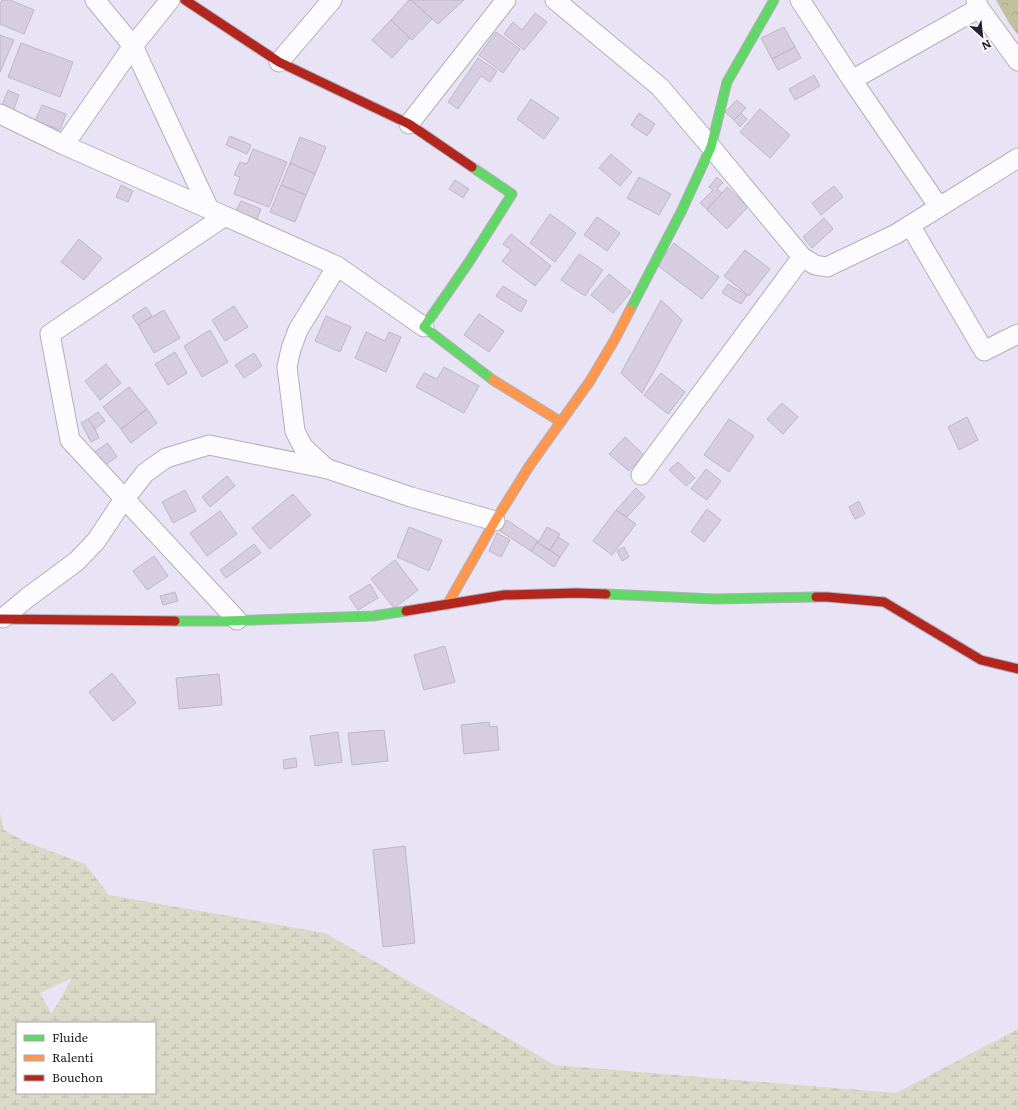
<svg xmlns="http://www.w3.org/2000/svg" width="1018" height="1110" font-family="Literata,serif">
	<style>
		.forest { fill: url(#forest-crowns) }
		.wetland { fill: url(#wetland-marsh); fill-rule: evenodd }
		.building { fill: #d7cde1; stroke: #bdb7c5 }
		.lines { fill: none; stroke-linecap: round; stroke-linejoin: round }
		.street-casing { stroke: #b3afbc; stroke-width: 21 }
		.fast-casing { stroke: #b3afbc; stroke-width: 11 }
		.slow-casing { stroke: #b3afbc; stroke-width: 11 }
		.jam-casing { stroke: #b3afbc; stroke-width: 11 }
		.street { stroke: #fcfbfe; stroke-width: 19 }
		.fast { stroke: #63d668; stroke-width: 9 }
		.slow { stroke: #ff974d; stroke-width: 9 }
		.jam { stroke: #b3261e; stroke-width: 9 }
	</style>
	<defs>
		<pattern id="forest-crowns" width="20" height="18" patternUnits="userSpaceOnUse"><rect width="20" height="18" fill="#c2c19f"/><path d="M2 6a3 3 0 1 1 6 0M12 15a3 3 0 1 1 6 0" fill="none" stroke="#a7a689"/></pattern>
		<pattern id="wetland-marsh" width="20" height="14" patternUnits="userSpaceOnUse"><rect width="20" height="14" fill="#dad9c7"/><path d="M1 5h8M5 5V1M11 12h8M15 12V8" fill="none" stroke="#bbbaab"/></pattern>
	</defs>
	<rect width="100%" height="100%" fill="#e9e4f5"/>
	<path class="forest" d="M996,0H1018V35L1009,23Z"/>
	<path class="wetland" d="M0,813L4,830L24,841L85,864L109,895L325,933L555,1065L896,1093L1018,1029V1110H0ZM72,978L52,1013H51L40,993ZM17,1023H155V1093H17Z"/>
	<path class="building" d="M2,0H10L34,10L24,34L0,24V4Z
		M409,0H411L432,19L412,40L391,20Z
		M411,0H464L438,24Z
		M535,13L547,22L524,50L504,34L513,22L522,30Z
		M391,20L410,38L392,58L372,40Z
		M784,27L795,47L772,59L761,38Z
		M496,32L520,49L503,73L479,55Z
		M0,35L14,40L0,72Z
		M21,43L73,62L60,97L8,77Z
		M795,47L801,58L778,70L772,59Z
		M478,58L497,71L490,82L481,76L458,109L448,102Z
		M814,75L820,86L795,100L789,89Z
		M8,90L19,95L13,112L1,108Z
		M531,99L559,118L544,139L517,119Z
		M737,100L746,108L734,120L725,112Z
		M42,105L66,114L60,130L35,121Z
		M760,109L790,135L770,158L740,132Z
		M639,113L655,124L647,136L631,125Z
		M741,113L747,119L740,127L734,120Z
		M230,136L251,145L247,154L226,145Z
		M300,137L326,147L315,174L290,163Z
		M253,149L287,162L269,207L234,194L240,177L234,175L240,162L247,164Z
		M611,154L632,172L620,186L599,168Z
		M290,163L315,174L306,195L281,185Z
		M639,177L671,194L659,215L627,198Z
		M717,177L723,183L717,189L722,193L707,209L700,203L713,190L709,187Z
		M455,180L469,189L463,198L449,189Z
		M121,185L133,191L128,202L116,197Z
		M281,185L306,195L295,222L270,212Z
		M834,186L843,197L821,215L812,203Z
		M727,187L748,207L727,229L707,210Z
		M241,201L261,209L257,219L236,211Z
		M550,214L576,233L555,262L530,243Z
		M597,217L620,233L607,251L584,235Z
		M824,218L833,229L812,248L803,237Z
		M511,234L551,266L535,286L502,261L511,250L503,244Z
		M79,239L102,258L84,280L61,262Z
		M674,243L719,277L702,299L657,265Z
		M745,250L770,269L749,296L724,276Z
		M579,254L603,270L585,296L561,280Z
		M609,274L631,292L613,313L591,295Z
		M728,284L747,295L741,304L722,293Z
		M503,286L527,301L521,312L496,296Z
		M661,300L682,320L642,393L621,373Z
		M234,306L248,327L225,341L212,320Z
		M146,307L152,316L138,325L132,316Z
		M164,310L180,338L154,353L138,325Z
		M479,314L504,331L489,352L464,335Z
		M326,316L351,327L340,352L315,341Z
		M210,330L228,362L202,377L184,346Z
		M366,332L385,341L389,332L401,337L386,372L355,358Z
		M175,352L187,373L168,385L155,364Z
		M254,353L262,366L244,378L235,365Z
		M106,364L121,383L100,400L85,381Z
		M444,367L479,386L464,413L416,387L424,373L437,379Z
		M661,373L685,392L668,414L644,395Z
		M129,387L147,409L121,429L103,407Z
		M782,403L798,417L783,434L767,419Z
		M147,409L157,423L131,443L121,429Z
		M98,412L105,421L95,429L88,419Z
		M967,417L978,440L959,450L948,427Z
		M88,419L95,429L99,438L91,442L81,423Z
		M729,419L754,436L729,472L704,455Z
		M625,437L644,455L629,471L609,454Z
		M108,443L117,457L102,467L93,453Z
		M678,462L695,478L686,486L669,470Z
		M706,469L721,481L707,500L691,489Z
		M227,476L235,486L210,507L202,497Z
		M636,488L645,497L627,517L616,510Z
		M185,490L196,511L173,523L162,502Z
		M293,494L311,515L270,549L252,528Z
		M859,501L865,514L855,519L849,507Z
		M707,509L721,520L704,542L691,532Z
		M616,510L636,524L612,555L593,541Z
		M220,511L237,534L207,556L190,533Z
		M507,520L538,541L531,551L500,531Z
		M409,527L442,540L429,571L397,557Z
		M547,527L560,534L550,550L538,543Z
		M497,533L510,540L501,557L489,551Z
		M558,537L569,544L560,557L550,550Z
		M538,541V543L560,557L554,567L531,551Z
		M254,544L261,553L226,578L220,570Z
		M624,547L629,557L622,561L617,551Z
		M154,556L168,576L147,590L133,571Z
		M395,560L418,590L394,608L371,579Z
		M370,584L378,598L358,610L349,597Z
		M175,592L178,601L163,605L160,596Z
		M445,646L455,682L424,690L414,655Z
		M112,673L136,703L113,721L89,692Z
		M219,674L222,705L179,709L176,678Z
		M489,722L490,727L497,726L499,750L464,754L461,725Z
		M384,730L388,761L352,765L348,733Z
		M338,732L342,762L315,766L310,736Z
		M296,758L297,767L284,769L283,760Z
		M405,846L415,943L383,947L373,850Z"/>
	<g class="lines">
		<g class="street-casing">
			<path id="street" d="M95,0L133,46L209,209L337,266L424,327
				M555,0L660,87L711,147L802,257L815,265L827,267L896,234L1018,158
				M800,0L852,80L939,207
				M976,0L979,8L1018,61
				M279,62L332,0
				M852,80L979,8
				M0,114L64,145L209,209
				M409,124L506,0
				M64,145L133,46L170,0
				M225,216L50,334L70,440L237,620
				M910,225L984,351L1018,334
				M327,469L303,447L295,431L287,367L291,349L298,330L337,266
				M641,475L802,257
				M3,618L27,598L77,561L96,541L120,505L145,473L166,458L209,445L328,469L411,497L495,521"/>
		</g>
		<g class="fast-casing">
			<path id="fast" d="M472,167L512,194L469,262L424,327L493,380
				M630,310L681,212L711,147L727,82L774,0
				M606,594L715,599L816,597
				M175,621H225L373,616L406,611"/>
		</g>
		<g class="slow-casing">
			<path id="slow" d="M493,380L561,422
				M447,605L495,521L530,465L590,381L615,339L630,310"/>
		</g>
		<g class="jam-casing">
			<path id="jam" d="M185,0L279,62L409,124L472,167
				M816,597H827L884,602L981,660L1018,669
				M406,611L504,595L576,593L606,594
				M0,619L175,621"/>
		</g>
		<use href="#street" class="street"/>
		<use href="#fast" class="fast"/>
		<use href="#slow" class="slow"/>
		<use href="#jam" class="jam"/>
	</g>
	<rect x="16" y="1022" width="140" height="72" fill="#ffffff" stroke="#a8a6ab"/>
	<rect x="24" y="1035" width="20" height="6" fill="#63d668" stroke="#a8a6ab"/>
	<text x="52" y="1042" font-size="12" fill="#25212d">Fluide</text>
	<rect x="24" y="1055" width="20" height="6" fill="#ff974d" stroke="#a8a6ab"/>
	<text x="52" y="1062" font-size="12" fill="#25212d">Ralenti</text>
	<rect x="24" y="1075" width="20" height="6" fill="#b3261e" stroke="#a8a6ab"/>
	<text x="52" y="1082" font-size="12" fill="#25212d">Bouchon</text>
	<g transform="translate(982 36) rotate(153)" stroke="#ffffff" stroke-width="3" paint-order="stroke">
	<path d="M0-3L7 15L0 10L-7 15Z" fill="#25212d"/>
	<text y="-6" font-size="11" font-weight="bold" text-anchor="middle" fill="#25212d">N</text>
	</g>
</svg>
